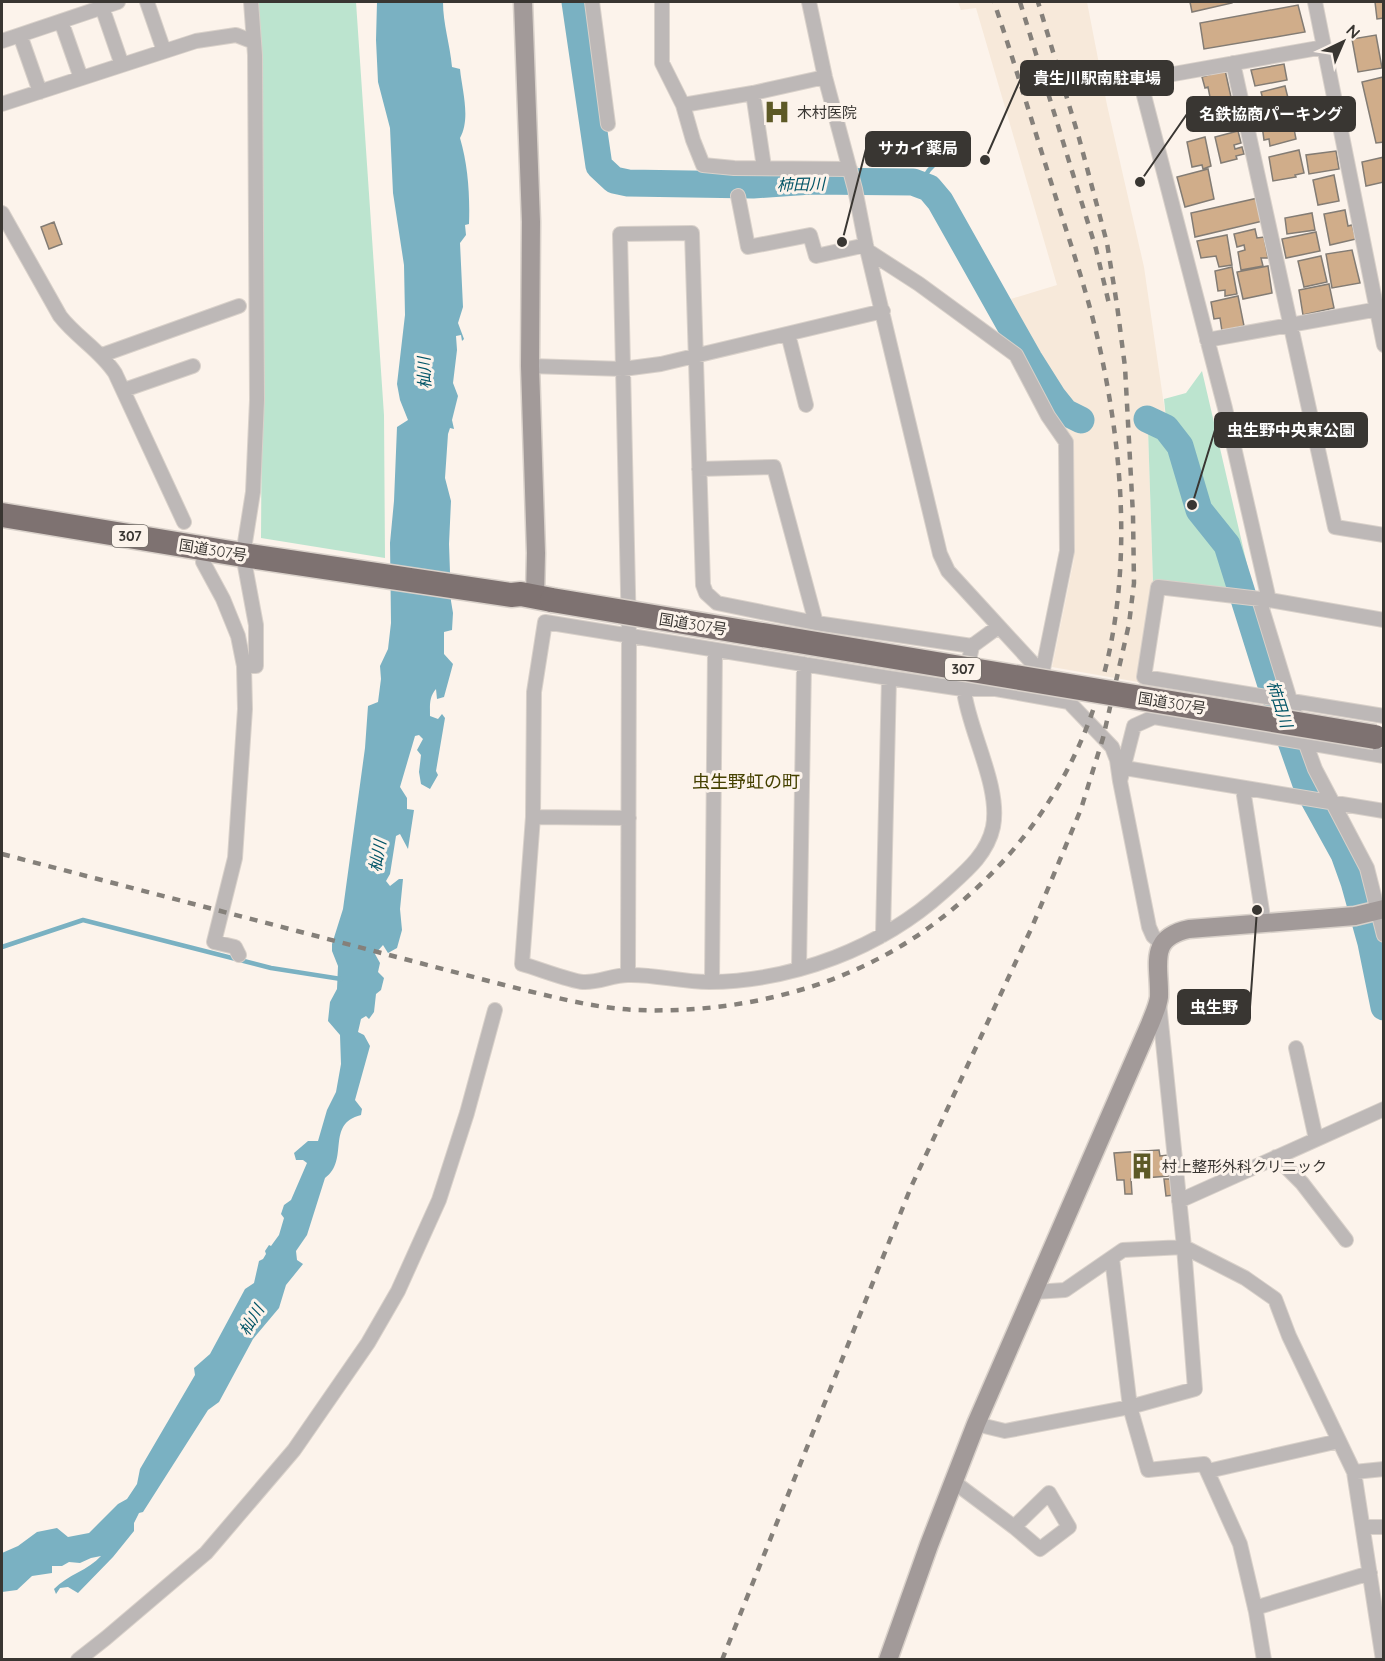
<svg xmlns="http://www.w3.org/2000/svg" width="1385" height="1661" font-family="Quicksand,'Noto Sans JP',sans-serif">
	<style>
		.built { fill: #f7e9da }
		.green { fill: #bce4cf }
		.water { fill: #7ab1c2 }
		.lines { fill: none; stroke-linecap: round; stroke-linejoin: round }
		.stream { stroke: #7ab1c2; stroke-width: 4.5 }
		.river { stroke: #7ab1c2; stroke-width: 27 }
		.building { fill: #d0ad8a; stroke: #837c74; stroke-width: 1.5 }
		.street-casing { stroke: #d9d1ca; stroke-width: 16 }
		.secondary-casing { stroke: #d9d1ca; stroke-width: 21 }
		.highway-casing { stroke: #d9d1ca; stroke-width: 27 }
		.street { stroke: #bdb8b7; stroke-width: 14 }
		.secondary { stroke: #a29a99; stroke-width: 18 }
		.highway { stroke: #7e7271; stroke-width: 24 }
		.rail { stroke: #85807a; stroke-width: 4.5; stroke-dasharray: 8 8; stroke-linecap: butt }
		.highway-bridge-casing { stroke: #d9d1ca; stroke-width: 27; stroke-linecap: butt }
		.highway-bridge { stroke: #7e7271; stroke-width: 24 }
		.labels { text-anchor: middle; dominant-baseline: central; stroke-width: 6; stroke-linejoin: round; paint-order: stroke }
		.shield { fill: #fcf3eb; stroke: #746f6a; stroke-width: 1.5 }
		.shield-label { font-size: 14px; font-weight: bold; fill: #393632 }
		.poi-label { font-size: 15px; fill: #393632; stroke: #fcf3eb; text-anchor: start }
		.street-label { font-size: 15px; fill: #393632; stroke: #fcf3eb }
		.water-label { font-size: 16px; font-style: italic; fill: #015466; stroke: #fcf3eb }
		.quarter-label { font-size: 18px; fill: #454100; stroke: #fcf3eb }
		.leader { fill: none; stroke: #393632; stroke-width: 2 }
		.callout-dot { fill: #393632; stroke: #fcf3eb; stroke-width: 2 }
		.callout { fill: #393632; stroke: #393632; stroke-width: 2 }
		.callout-label { font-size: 16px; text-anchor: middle; font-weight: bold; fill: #fff }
	</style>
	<rect width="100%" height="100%" fill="#fcf3eb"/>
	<path class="built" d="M958,2H1087L1107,105L1144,267L1166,419L1148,429L1153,582L1138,682L1052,667L1074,559L1072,500L1060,423L1057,416L1082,434L1081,414L1074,412L1065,402L1011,299L1057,285L976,8L961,10Z"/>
	<path class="green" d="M256,2H356L384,415L385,558L261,538L263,260Z
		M1202,371L1253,590L1153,582L1148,429L1166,419L1164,399L1186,393Z"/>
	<path class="water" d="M377,2H443C443,24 450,44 452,67L460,69C462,90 471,118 460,138C468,165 470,195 469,224L465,225L466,235L460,243L463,307L458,323L464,339L462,341L461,335L456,336L457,350L453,383L458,396L452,420L454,429L450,428L448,434L445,478L451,501L449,544L451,601L453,613L452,630L444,632V654L453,664L444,697L437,699L436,689C429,697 430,705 430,716L438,719L442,714L445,718L436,771L438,775L430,789L421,784L419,772L421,755L417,750L423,739L419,735L415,736L400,787L407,798V809L414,810L408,849L400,834L396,836L390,874L386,881L390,886L399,879H403L400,909L402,930L397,948L388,953L383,945L375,954L380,963L378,972L384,978L381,990L376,994L374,1012L369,1019L366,1016L361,1019L358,1032L364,1035L370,1046L355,1100L362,1109L361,1115C325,1124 350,1160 325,1178L307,1235L296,1251L297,1260L303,1264L286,1285L279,1308L253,1339L219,1402L208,1410L143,1512L139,1513L134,1523V1531L113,1557L78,1593L68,1587L60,1588L56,1594L54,1589C67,1575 89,1570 101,1556L91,1558L80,1563L69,1562L62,1566H52V1573L32,1576L17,1590L2,1592V1553L18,1546L37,1532L57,1528L68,1537L89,1533L118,1504L127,1499L137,1484L140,1469L195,1375L194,1368L210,1354L245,1289L254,1283L259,1261L263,1259L266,1254L265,1251L269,1245L271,1246L279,1235L284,1218L281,1214L284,1205L291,1200L307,1163L303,1160H296L294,1153L308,1141H318L327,1110L336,1092L341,1064L340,1035L328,1021L330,1002L337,989L338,966L332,951V944L343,909L365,748L368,706L378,702L381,679L380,666L388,649L391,623L390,543L394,501L397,427L408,420L400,400L397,384L405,315L404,265L393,193L390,128L378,82L376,40Z"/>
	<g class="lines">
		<path class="stream" d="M919,185L929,170L954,144
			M2,947L83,920L271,968L341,979"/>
		<path class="river" d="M575,2L599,166L614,180L628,183L753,185L811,181L913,182L929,188L940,201L1029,359L1053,397L1065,412L1081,420
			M1147,419L1166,428L1180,446L1199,510L1227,545L1270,682L1307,787L1344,854L1354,882L1371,943L1384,1007"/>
	</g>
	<path class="building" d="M1190,2H1232V3L1192,12Z
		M1375,2H1384V18L1377,19Z
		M1298,5L1305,32L1204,49L1200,23Z
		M1376,35L1382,68L1358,72L1352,39Z
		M1284,64L1287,80L1255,86L1251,70Z
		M1225,70L1231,97L1211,102L1208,87L1205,88L1202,77Z
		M1383,77L1384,142L1376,143L1362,82Z
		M1285,86L1290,106H1287L1288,112L1268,118L1261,92Z
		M1292,119L1296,139L1270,146L1269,139L1264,140L1262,125Z
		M1238,131L1241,143L1234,145L1235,149L1242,147L1244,154L1236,156L1237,159L1221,163L1215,137Z
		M1205,137L1211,166L1203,169L1202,165L1192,167L1187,142Z
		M1299,150L1304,173L1295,175L1296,177L1273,181L1269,157Z
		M1336,151L1339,169L1309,174L1306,155Z
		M1384,157V182L1366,186L1362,162Z
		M1208,169L1214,199L1185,207L1177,177Z
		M1334,175L1339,201L1318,205L1313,180Z
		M1258,198L1263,221L1195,237L1191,213Z
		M1345,210L1348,226L1352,225L1356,239L1330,245L1324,214Z
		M1312,213L1315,230L1287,234L1285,218Z
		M54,222L62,244L49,249L41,227Z
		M1255,229L1257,238L1264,237L1268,258H1261L1263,266L1241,270L1238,252L1245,250L1244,245L1237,247L1234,234Z
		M1316,232L1320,251L1286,258L1282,239Z
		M1227,235L1232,265L1219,267L1216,256L1201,258L1197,241Z
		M1352,250L1360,283L1332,288L1326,254Z
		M1321,256L1327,282L1304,287L1298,261Z
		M1268,266L1272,293L1243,299L1237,272Z
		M1232,267L1237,294L1225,296V290L1218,291L1215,271Z
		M1329,284L1334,308L1303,315L1299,290Z
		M1238,296L1244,326L1222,331L1220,318L1214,319L1211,302Z
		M1159,1150L1160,1156L1168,1155L1169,1176L1131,1179L1132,1194H1125L1124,1180H1117L1114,1153Z
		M1164,1179H1173L1174,1195L1166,1196Z"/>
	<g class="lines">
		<g class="street-casing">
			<path id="street" d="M147,2L164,51
				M592,2L608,124
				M662,2V63L683,105L693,140L703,165L734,168L850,169
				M809,2L825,77L855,189L866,245L940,554L948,571L1049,681
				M1315,2L1384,345
				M102,7L122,65
				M61,21L81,78
				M20,35L40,92
				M2,41L118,2
				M1233,63L1335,527L1384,535
				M753,93L764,167
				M2,104L196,41L236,35L254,42
				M683,105L753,93L825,77
				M738,196L748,247L810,235L816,256L866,245
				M2,213L60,316C76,337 100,350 115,373L184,522
				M868,251L919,284L1016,355L1048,416L1066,442L1067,551L1042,674
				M788,334L806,405
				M1207,340L1384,308
				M102,355L239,306
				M530,366L623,369L661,364L883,311
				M124,390L193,366
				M699,469L774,467L816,623
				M203,562L223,599L238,636L244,666L245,709L235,858L214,942L235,947L239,955
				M1259,599L1290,700L1315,769L1367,868L1384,935
				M1269,600L1225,408L1140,80L1324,47
				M1384,620L1269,600L1158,587L1144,677L1384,716
				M972,646C970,660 962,677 964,691C969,731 1001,787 993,827C987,855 965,872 944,891C881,948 794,981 709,982C681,982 654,974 628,975C613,975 598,983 583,982C570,981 537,968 522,964L533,817L534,692L545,622L889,678L963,689H996L1069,702
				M244,666H256V625L243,555L253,492L257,400L255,55L251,2
				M1064,697L1112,747L1117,760L1120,781
				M1125,768L1384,811
				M1243,789L1264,924
				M533,817L629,818
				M883,935L889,678
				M1162,944L1153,936L1149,927L1120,781L1134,726L1154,717L1384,756
				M799,969L804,664
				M628,975L629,635L620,234L692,233L703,585L706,593L717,603L816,623L972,646L998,627
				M712,982L715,650
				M1296,1048L1316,1139
				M1276,1157L1302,1183L1346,1240
				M1179,1201L1384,1109
				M1112,1258L1130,1407L1148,1470L1204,1464L1240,1544L1256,1612L1264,1660
				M1035,1292L1065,1290L1123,1250L1184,1247L1245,1278L1275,1299L1289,1336L1354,1472L1383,1660
				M976,1424L1005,1431L1130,1407L1195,1389L1184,1247L1159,1003
				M1208,1471L1339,1441
				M1354,1472L1384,1469
				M954,1482L1014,1527L1049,1493L1069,1527L1040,1549L1014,1527
				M1363,1527H1384
				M1255,1608L1370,1573
				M78,1660L106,1638L206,1553L294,1450L368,1343L398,1291L439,1200L467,1113L495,1010"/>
		</g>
		<g class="secondary-casing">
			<path id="secondary" d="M523,2L531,222L530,366L536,553L535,597
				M888,1660L929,1545L976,1424L1150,1024C1153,1016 1158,1006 1159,997C1160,965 1147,938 1189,929L1355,916L1384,909"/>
		</g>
		<g class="highway-casing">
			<path id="highway" d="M2,515L243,555L511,595L521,594L552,600"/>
		</g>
		<use href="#street" class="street"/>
		<use href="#secondary" class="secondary"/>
		<use href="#highway" class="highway"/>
		<path class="rail" d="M1020,2L1096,249L1110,308
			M2,854L508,986C550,996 592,1008 636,1010C739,1014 847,988 931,926C1124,783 1148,570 1100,349C1088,293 1068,237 1051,182C1032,122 1014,61 994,2
			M722,1660L911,1187L1032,927L1081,809L1103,738L1129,624L1134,583L1133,515L1125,367L1117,305L1107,243L1079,138L1038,2"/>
		<g class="highway-bridge-casing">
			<path id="highway-bridge" d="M552,600L1375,737"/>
		</g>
		<use href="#highway-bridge" class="highway-bridge"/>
	</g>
	<defs>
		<g id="hospital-bare" transform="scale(2.07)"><path d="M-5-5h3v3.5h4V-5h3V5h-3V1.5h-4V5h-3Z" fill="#5d5926" stroke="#fcf3eb" stroke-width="2.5" paint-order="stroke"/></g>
		<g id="building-bare" transform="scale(2.07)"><path d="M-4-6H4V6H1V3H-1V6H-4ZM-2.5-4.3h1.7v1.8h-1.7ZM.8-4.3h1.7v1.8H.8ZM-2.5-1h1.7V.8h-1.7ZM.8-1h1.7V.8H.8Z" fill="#5d5926" stroke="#fcf3eb" stroke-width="2.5" paint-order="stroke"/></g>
	</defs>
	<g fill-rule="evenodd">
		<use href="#hospital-bare" x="777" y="112"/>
		<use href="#building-bare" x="1142" y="1166"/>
	</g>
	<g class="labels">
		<g class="shield">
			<rect x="112" y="525" width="36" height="22" rx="4.5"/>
			<rect x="945" y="658" width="36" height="22" rx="4.5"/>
		</g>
		<g class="shield-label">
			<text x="130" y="536">307</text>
			<text x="963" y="669">307</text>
		</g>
		<g class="poi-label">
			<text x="797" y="112">木村医院</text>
			<text x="1162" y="1166">村上整形外科クリニック</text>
		</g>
		<g class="street-label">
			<text transform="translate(213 550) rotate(9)">国道307号</text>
			<text transform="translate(693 624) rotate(9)">国道307号</text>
			<text transform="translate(1172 703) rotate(9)">国道307号</text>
		</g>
		<g class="water-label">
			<text transform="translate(801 184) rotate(-1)">柿田川</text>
			<text transform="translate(424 373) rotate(-92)">杣川</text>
			<text transform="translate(1280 704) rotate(72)">柿田川</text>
			<text transform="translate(377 856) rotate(-80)">杣川</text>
			<text transform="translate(251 1320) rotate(-59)">杣川</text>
		</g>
		<g class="quarter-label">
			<text x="746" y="781">虫生野虹の町</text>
		</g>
	</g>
	<path class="leader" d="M985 160L1021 78M1140 182L1187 114M842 242L866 149M1192 505L1215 430M1257 910L1250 1007"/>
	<g class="callout-dot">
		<circle cx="985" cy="160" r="6"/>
		<circle cx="1140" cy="182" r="6"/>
		<circle cx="842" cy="242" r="6"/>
		<circle cx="1192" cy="505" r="6"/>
		<circle cx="1257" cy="910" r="6"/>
	</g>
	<g class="callout">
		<rect x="1021" y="61" width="152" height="34" rx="6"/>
		<rect x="1187" y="97" width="168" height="34" rx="6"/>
		<rect x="866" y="132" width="104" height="34" rx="6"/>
		<rect x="1215" y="413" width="152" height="34" rx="6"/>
		<rect x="1178" y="990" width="72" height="34" rx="6"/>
	</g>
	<g class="callout-label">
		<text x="1097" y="84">貴生川駅南駐車場</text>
		<text x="1271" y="120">名鉄協商パーキング</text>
		<text x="918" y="154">サカイ薬局</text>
		<text x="1291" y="436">虫生野中央東公園</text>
		<text x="1214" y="1013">虫生野</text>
	</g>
	<rect width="1385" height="1661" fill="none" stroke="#393632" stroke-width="6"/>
	<g transform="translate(1343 42) rotate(44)" stroke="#fcf3eb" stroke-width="4.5" paint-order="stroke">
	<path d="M0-4.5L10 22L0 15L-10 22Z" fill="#393632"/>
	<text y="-9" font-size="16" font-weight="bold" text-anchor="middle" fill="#393632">N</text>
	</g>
</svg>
